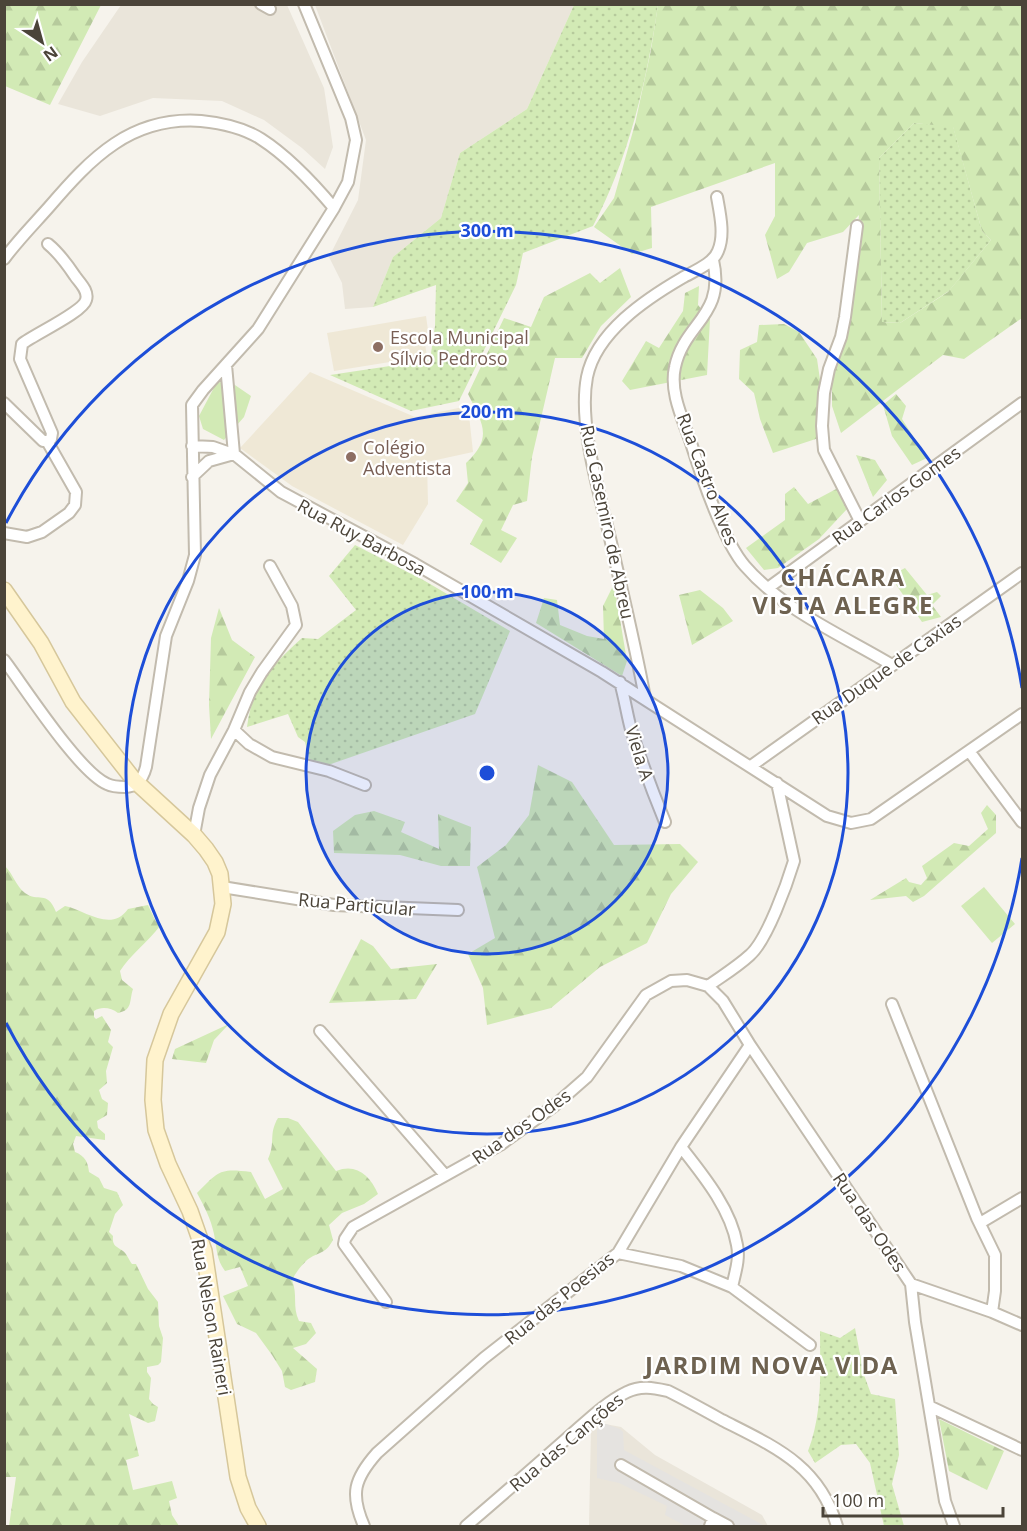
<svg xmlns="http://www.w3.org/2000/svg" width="1027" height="1531" font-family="'Open Sans',sans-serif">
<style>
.residential{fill:#eae5da}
.education{fill:#efe8d6}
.grass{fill:url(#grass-dots)}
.forest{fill:url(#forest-firs);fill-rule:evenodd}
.park{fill:#d2eab5}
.parking{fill:#e5e3e0}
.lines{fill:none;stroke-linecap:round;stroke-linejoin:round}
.minor-casing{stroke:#c2bbae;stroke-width:14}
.secondary-casing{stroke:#d6c79b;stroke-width:18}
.minor{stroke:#fff;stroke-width:10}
.secondary{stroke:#fff3cd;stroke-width:15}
.ring{fill:none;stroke:#1d4ed8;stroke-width:3}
.education-dot{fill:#8d6e63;stroke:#fff;stroke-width:2}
.labels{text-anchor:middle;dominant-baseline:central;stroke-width:4.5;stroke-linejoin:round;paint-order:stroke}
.education-label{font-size:18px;fill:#785e54;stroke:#fff;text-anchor:start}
.street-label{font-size:18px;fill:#4b4439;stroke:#fff}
.district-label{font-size:24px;font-weight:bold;letter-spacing:1.5px;fill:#6e6250;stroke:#fff}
.centre{fill:#1d4ed8;stroke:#fff;stroke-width:3}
.ring-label{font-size:18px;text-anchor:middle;font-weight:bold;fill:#1d4ed8;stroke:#fff;stroke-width:4.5;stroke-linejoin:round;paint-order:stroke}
</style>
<defs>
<pattern id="grass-dots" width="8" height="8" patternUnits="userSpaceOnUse" patternTransform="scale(1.5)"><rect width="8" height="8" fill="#d2eab5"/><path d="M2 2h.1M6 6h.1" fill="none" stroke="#b6ca9c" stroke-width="1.8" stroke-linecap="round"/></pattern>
<pattern id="forest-firs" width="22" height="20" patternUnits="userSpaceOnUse" patternTransform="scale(1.5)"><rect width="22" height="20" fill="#d2eab5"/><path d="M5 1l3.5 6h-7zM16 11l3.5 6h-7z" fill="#b6ca9c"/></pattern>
</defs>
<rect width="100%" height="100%" fill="#f6f3ec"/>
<path class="residential" d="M 121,5 L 287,5 L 324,88 L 333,147 L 325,169 L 302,148 L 264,120 L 222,101 L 153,98 L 100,116 L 58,104 L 82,62 Z
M 315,5 L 574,5 L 527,109 L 460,153 L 441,218 L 393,257 L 373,307 L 345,309 L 342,283 L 329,257 L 358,200 L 366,140 Z
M 600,1423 L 621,1427 L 655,1455 L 762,1515 L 768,1526 L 589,1526 L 591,1428 Z"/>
<path class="education" d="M 426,316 L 429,337 L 424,338 L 427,356 L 334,371 L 327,333 Z
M 310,372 L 415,417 L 468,406 L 473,452 L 427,462 L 428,504 L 403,545 L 292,486 L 240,448 Z"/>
<path class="grass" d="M 574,5 L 658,5 C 647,80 629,158 593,226 L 523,253 L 516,285 L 459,401 L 411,411 L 330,375 L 430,360 L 435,326 L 436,285 L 373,307 L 393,257 L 441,218 L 460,153 L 527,109 Z
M 914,123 L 953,126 L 982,231 L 991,240 L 949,291 L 900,323 L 882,322 L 879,158 Z
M 355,545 L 425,581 L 510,631 L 475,714 L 331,764 L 323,765 L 310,762 L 305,742 L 298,737 L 288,714 L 247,727 C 252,686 272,665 302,638 L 318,639 L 356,610 L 329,576 Z
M 855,1328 L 864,1375 L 871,1394 L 895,1399 L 899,1455 L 892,1484 L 904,1526 L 884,1526 L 870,1463 L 856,1444 L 841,1445 L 815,1463 L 808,1451 C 823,1412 820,1372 820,1331 L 840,1338 Z"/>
<path class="forest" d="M 4,5 L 101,5 L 50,105 L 5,86 Z
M 658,5 L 1022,5 L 1022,318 L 964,359 L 943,355 L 841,433 L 832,406 L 832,373 L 849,313 L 859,215 L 843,232 L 807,243 L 789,272 L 777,279 L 765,235 L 775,216 L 775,163 L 651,207 L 652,248 L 632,254 L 594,227 L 614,198 L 635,124 L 651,50 ZM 914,123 L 953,127 L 982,231 L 991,240 L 948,292 L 900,323 L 882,322 L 879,158 Z
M 620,268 L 631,297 L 601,326 L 582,358 L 555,358 L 532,457 L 527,501 L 513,505 L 501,530 L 517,538 L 501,563 L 470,544 L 483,520 L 456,501 L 468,483 L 466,463 C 494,437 482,423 468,394 L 504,318 L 531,327 L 544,297 L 590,273 L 600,283 Z
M 699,286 L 698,305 L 710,319 L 707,375 L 630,390 L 622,381 L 646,341 L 659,348 L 683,311 L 685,293 Z
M 784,324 L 799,332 L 817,359 L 828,435 L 773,453 L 760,419 L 754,393 L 739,379 L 740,350 L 757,342 L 759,325 Z
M 896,394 L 906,406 L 902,419 L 927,458 L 912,465 L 892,436 L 883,405 Z
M 856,455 L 875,460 L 887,480 L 873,497 Z
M 794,487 L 808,504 L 838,488 L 847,509 L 819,539 L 778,568 L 764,570 L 746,548 L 785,520 L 785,494 Z
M 905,568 L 927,595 L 937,592 L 941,596 L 932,605 L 941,617 L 922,622 L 890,576 Z
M 614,584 L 627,661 L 622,676 L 536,623 L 544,598 L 557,600 L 560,625 L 587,636 L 604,639 L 603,606 Z
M 700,590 L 723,608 L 733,621 L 692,645 L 679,595 Z
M 219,608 L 232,640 L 255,657 L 211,739 L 209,705 L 211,638 Z
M 538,765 L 572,782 L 614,845 L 680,844 L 698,862 L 671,894 L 647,943 L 600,967 L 551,1008 L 487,1025 L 483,988 L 468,954 L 495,938 L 477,867 L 506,845 L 529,815 Z
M 987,805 L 996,815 L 996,833 L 924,896 L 913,902 L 906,896 L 870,900 L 906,878 L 909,882 L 921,885 L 927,878 L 922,866 L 954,843 L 969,846 L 988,829 L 981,813 Z
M 374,811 L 405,822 L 401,832 L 439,849 L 438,814 L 471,827 L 470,866 L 441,866 L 400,855 L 334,853 L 333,831 L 355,815 Z
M 5,866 C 13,874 16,886 25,893 C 38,903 47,889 56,912 L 65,906 C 85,910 111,933 128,909 L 148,905 L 155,920 L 160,926 C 148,942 130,955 120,971 L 122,980 L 133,989 C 129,1001 133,1010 118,1013 C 111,1008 102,1006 94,1011 L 94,1017 L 96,1019 L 102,1016 L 111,1030 L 108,1042 L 113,1047 L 106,1071 L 107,1083 L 99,1090 L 102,1099 L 108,1103 L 107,1115 L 97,1121 L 98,1128 L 105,1134 L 105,1140 L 76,1136 L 73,1144 L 75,1152 C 85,1156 88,1162 89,1172 L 99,1178 L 104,1188 L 117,1192 L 123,1205 L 115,1214 L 109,1232 L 113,1236 C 112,1246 116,1246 123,1251 C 127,1254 129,1260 132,1264 L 136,1264 L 148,1289 L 158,1302 L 159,1326 L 163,1338 L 161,1362 L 158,1365 L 147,1367 L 147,1372 L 151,1378 L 149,1399 L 153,1404 L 158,1407 L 155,1421 L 148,1423 L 129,1414 L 139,1456 L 126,1460 L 133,1490 L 172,1481 L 177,1498 L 169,1501 L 172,1515 L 179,1526 L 9,1526 L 16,1477 L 4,1477 Z
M 361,939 L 373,946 L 391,969 L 437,964 L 416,999 L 329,1003 Z
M 229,1024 L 214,1040 L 206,1063 L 172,1059 L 175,1049 Z
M 278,1118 L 288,1118 L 298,1122 L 336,1171 C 356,1163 370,1175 378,1194 L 364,1204 L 342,1213 L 329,1225 L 333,1240 C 325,1255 319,1251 307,1260 C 301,1266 296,1272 292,1280 C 298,1295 292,1306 299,1321 L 311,1323 L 316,1333 L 306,1344 L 293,1348 L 317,1369 L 315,1382 L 291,1390 L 285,1387 L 282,1371 L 272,1355 L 256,1333 L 237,1324 L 223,1296 L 248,1286 L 240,1267 L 225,1271 C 216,1259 217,1248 214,1234 C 211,1219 204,1206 197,1193 C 219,1171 219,1168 251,1172 L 265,1199 L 283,1189 L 268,1159 C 276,1142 268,1135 278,1118 Z
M 939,1419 L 1004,1451 L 987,1490 L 949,1471 Z"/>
<path class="park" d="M 217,382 L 232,383 L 251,396 L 244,417 L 224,440 L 203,429 L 199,416 Z
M 984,887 L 1015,924 L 992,943 L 961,906 Z"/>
<path class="parking" d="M 606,1424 L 620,1429 L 623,1432 L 624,1450 L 765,1526 L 683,1526 L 684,1525 L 665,1515 L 667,1506 L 619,1483 L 597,1478 L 597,1430 L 599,1426 Z"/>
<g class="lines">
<g class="minor-casing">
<path id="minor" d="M 261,4 L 270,9
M 857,226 L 845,317 L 841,337 L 829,369 L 824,393 L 822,426 L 824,450 L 860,521
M 4,259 C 18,240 34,224 49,207 C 91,158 131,116 201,121 C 221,123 244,128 261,139 C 289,157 313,183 334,208
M 713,260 C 726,316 684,323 675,367 C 669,393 684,421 692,446 C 702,478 724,542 745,566 C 784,611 842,635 892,665
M 226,365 L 234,454 L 281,492 L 415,564 L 602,672 L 827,816 L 851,823 L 871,819 L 1022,714
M 4,403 L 43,441 L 51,439 L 52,433 L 20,359 L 22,344 C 35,334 83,312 86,300 C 89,291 80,283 75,276 C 67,264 59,253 48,244
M 192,446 L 213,447 L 233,454
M 192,477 L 209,461 L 234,454
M 4,533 L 27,537 L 42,532 L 69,513 L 75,505 L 76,492 L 47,441
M 768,588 L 1022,403
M 4,660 C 25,688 79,772 107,784 C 113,787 119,787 125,787 C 138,787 143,778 146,767 L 166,636 L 188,581 L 195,555 L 192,405 L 203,390 L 258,329 L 334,208 L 348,182 L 356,140 L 351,118 L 304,4
M 620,682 C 625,699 627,716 632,733 C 642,763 653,793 665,822
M 645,698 C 635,644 622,591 610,538 C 599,491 578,424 587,377 C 596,332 646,299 682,278 C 694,271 713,264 718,251 C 725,235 720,214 717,197
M 234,730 L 249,744 L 272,757 L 329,771 L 365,785
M 969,751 L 1022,822
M 751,766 L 1022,573
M 194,835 L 199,808 L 210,775 L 234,730 L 250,692 L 262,672 L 296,625 L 292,606 L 270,566
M 222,887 L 334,905 L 458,910
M 708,986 C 722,976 737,967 750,955 C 767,940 787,884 794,861 L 777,783
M 892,1004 L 977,1218 L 995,1255 L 995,1291 L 992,1312
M 320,1031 L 445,1175
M 681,1147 C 703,1175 731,1209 737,1245 C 740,1259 735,1273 732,1287
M 980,1223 L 1022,1198
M 618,1253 L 681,1266 L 732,1287 L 810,1345
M 911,1284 L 992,1312 L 1022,1325
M 386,1302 L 344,1244 L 345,1239 L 353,1227 L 500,1145 L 554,1106 L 587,1077 L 646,995 L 671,981 L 687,980 L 708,986 L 723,1001 L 750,1045 L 911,1284 L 915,1322 L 945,1501 L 954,1526
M 931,1407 L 1022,1450
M 621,1465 L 713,1518 L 710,1526
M 713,1518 L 728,1526
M 364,1526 C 350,1494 354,1479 377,1453 L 484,1358 L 618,1253 L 681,1147 L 750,1045
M 466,1526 C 499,1498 532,1469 565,1440 C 584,1424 604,1403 627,1392 C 641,1385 654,1388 668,1391 C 686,1400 704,1410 722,1420 C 775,1447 819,1465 837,1526"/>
</g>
<g class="secondary-casing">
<path id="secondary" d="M 4,590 L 41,643 L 73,702 L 134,780 L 194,835 L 206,849 L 215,862 L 220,874 L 223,904 L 217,932 L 171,1014 L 155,1060 L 153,1100 L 156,1130 L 168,1164 L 190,1211 L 204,1251 L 238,1477 L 248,1508 L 258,1526"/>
</g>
<use href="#minor" class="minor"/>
<use href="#secondary" class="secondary"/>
</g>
<circle cx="487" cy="773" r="181" fill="#1d4ed8" fill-opacity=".12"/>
<g class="ring">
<circle cx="487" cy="773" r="181"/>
<circle cx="487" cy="773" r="361"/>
<path d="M1022 858A542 542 0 0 1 6 1023M6 523A542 542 0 0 1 1022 688"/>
</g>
<g class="education-dot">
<circle cx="378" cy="347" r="6"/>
<circle cx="351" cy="457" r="6"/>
</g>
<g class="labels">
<g class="education-label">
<text x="390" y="337">Escola Municipal<tspan x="390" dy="21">Sílvio Pedroso</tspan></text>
<text x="363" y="447">Colégio<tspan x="363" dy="21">Adventista</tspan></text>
</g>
<g class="street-label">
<text transform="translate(708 479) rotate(69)">Rua Castro Alves</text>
<text transform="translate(896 495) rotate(-36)">Rua Carlos Gomes</text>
<text transform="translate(608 522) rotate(78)">Rua Casemiro de Abreu</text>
<text transform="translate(362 537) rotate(28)">Rua Ruy Barbosa</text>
<text transform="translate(886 669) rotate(-35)">Rua Duque de Caxias</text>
<text transform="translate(640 753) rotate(73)">Viela A</text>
<text transform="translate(357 904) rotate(5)">Rua Particular</text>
<text transform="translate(521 1126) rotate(-35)">Rua dos Odes</text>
<text transform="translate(870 1222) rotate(56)">Rua das Odes</text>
<text transform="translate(559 1298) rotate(-39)">Rua das Poesias</text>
<text transform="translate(212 1317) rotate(80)">Rua Nelson Raineri</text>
<text transform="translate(566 1442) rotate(-40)">Rua das Canções</text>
</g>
<g class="district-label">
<text x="843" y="576">CHÁCARA<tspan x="843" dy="28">VISTA ALEGRE</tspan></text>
<text x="772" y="1364">JARDIM NOVA VIDA</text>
</g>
</g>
<circle cx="487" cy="773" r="9" class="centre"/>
<g class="ring-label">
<text x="487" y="237">300 m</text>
<text x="487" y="418">200 m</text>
<text x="487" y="598">100 m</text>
</g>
<rect width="1027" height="1531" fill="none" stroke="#4b4439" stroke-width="12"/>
<g transform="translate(42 42) rotate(144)" stroke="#ffffff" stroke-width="4.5" paint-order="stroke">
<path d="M0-4.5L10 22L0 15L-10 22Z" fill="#4b4439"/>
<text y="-9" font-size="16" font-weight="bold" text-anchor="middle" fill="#4b4439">N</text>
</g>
<path d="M823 1507v9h180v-9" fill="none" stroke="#4b4439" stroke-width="3"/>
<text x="832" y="1507" font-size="18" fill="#4b4439" stroke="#ffffff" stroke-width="4.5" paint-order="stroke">100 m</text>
</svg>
